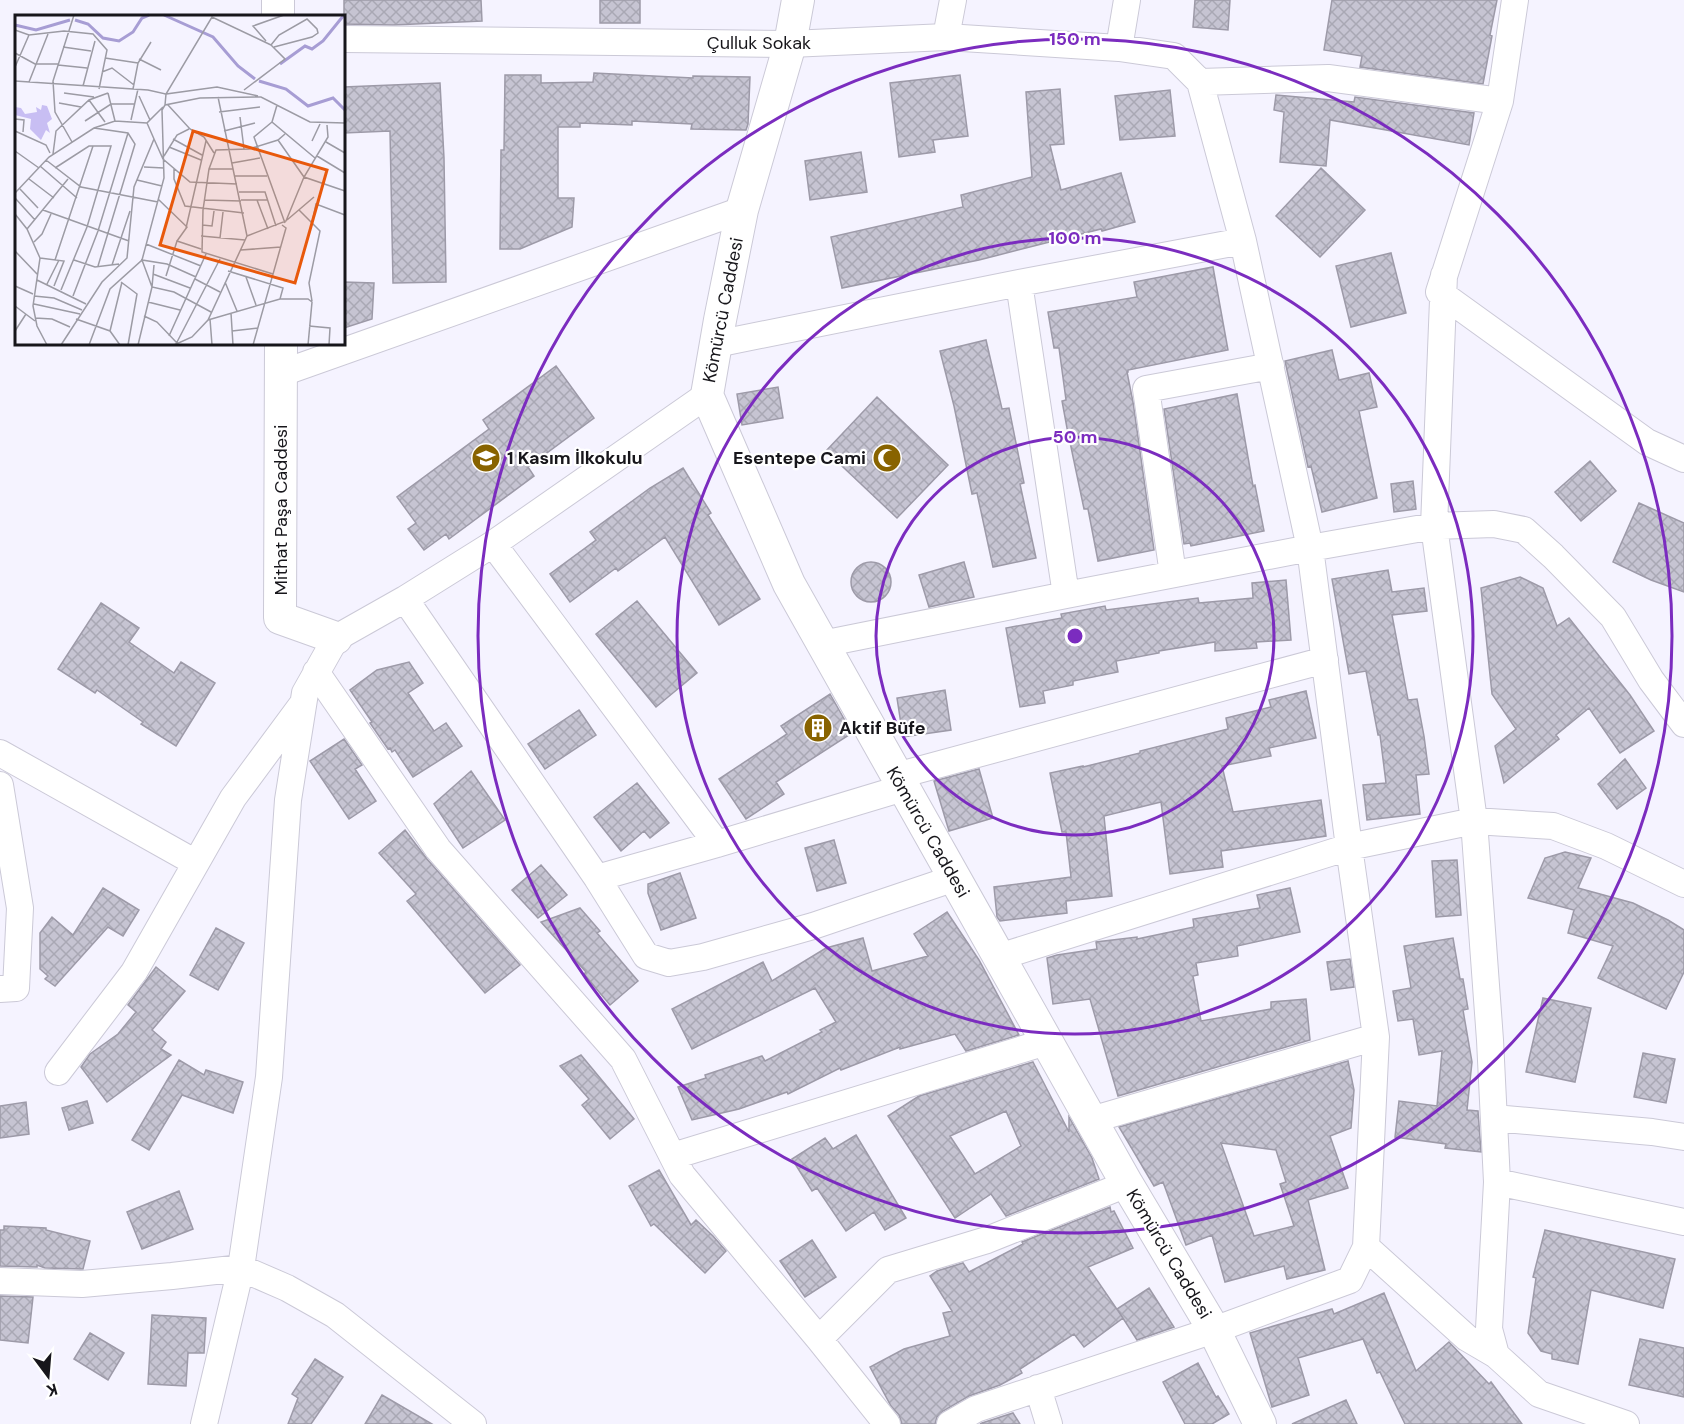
<svg xmlns="http://www.w3.org/2000/svg" width="1684" height="1424" font-family="'DM Sans',sans-serif">
<style>
.building{fill:url(#building-cross-hatch);stroke:#9d9aa8;stroke-width:1.5;fill-rule:evenodd}
.lines{fill:none;stroke-linecap:round;stroke-linejoin:round}
.minor-casing{stroke:#cbc9d7;stroke-width:28}
.tertiary-casing{stroke:#cbc9d7;stroke-width:34}
.minor{stroke:#fff;stroke-width:26}
.tertiary{stroke:#fff;stroke-width:32}
.ring{fill:none;stroke:#7b2cbf;stroke-width:3}
.labels{text-anchor:middle;dominant-baseline:central;stroke-width:4.5;stroke-linejoin:round;paint-order:stroke}
.street-label{font-size:18px;fill:#17161b;stroke:#fff}
.poi-label{font-size:18px;font-weight:bold;fill:#17161b;stroke:#fff;text-anchor:start}
.inset-river{fill:none;stroke:#a79dd4;stroke-width:3}
.inset-road{fill:none;stroke:#9c9ba4;stroke-width:1.5}
.view{fill:#e8590c;fill-opacity:0.15;stroke:#e8590c;stroke-width:3}
.inset-edge{fill:none;stroke:#17161b;stroke-width:3}
.centre{fill:#7b2cbf;stroke:#fff;stroke-width:3}
.ring-label{font-size:18px;text-anchor:middle;font-weight:bold;fill:#7b2cbf;stroke:#fff;stroke-width:4.5;stroke-linejoin:round;paint-order:stroke}
</style>
<defs>
<pattern id="building-cross-hatch" width="8" height="8" patternUnits="userSpaceOnUse" patternTransform="scale(1.5)"><rect width="8" height="8" fill="#c6c4d2"/><path d="M0 0l8 8M0 8l8-8" fill="none" stroke="#a9a8b4"/></pattern>
</defs>
<rect width="100%" height="100%" fill="#f5f3ff"/>
<path class="building" d="M 344,0 L 481,0 L 482,21 L 393,25 L 344,24 Z
M 600,0 L 640,0 L 640,23 L 600,23 Z
M 1195,0 L 1230,0 L 1228,30 L 1193,27 Z
M 1332,0 L 1497,0 L 1490,35 L 1492,36 L 1483,84 L 1360,67 L 1362,56 L 1324,50 Z
M 594,73 L 693,78 L 693,76 L 750,77 L 748,124 L 746,130 L 691,129 L 692,124 L 632,121 L 632,125 L 580,123 L 580,127 L 558,127 L 558,198 L 574,198 L 572,227 L 520,249 L 500,249 L 501,150 L 504,150 L 505,75 L 541,75 L 541,83 L 593,82 Z
M 960,75 L 968,136 L 933,140 L 935,152 L 899,157 L 890,83 Z
M 440,83 L 444,158 L 446,282 L 393,283 L 390,131 L 344,133 L 344,87 Z
M 1060,89 L 1064,144 L 1050,145 L 1061,190 L 1121,173 L 1135,222 L 1102,231 L 1101,229 L 979,260 L 842,288 L 831,237 L 963,207 L 961,195 L 1032,177 L 1026,92 Z
M 1170,90 L 1175,136 L 1120,140 L 1115,96 Z
M 1276,95 L 1354,102 L 1355,97 L 1474,113 L 1469,145 L 1330,120 L 1326,166 L 1280,162 L 1284,112 L 1274,110 Z
M 861,152 L 867,192 L 810,200 L 805,161 Z
M 1321,168 L 1365,210 L 1320,257 L 1276,216 Z
M 1391,253 L 1406,313 L 1351,327 L 1336,266 Z
M 1213,267 L 1228,350 L 1128,370 L 1128,372 L 1127,372 L 1133,402 L 1154,550 L 1098,561 L 1088,509 L 1084,509 L 1067,428 L 1062,401 L 1066,400 L 1059,348 L 1054,348 L 1048,312 L 1137,297 L 1134,282 Z
M 344,282 L 374,283 L 372,319 L 344,328 Z
M 986,340 L 1002,409 L 1009,408 L 1024,483 L 1020,484 L 1036,558 L 993,567 L 977,493 L 972,494 L 954,406 L 940,351 Z
M 1332,350 L 1339,380 L 1369,373 L 1377,407 L 1359,411 L 1377,498 L 1322,512 L 1311,466 L 1308,467 L 1285,361 Z
M 556,366 L 594,418 L 528,467 L 534,476 L 449,539 L 446,534 L 424,550 L 408,529 L 416,523 L 397,497 L 489,429 L 483,420 Z
M 778,387 L 783,418 L 742,425 L 737,394 Z
M 1237,394 L 1253,486 L 1255,485 L 1264,531 L 1191,546 L 1190,543 L 1184,544 L 1164,409 Z
M 877,397 L 948,465 L 897,518 L 826,451 Z
M 1590,461 L 1616,491 L 1581,521 L 1555,492 Z
M 683,468 L 711,513 L 708,515 L 760,599 L 719,625 L 665,537 L 618,571 L 616,568 L 570,602 L 550,574 L 596,540 L 590,532 L 650,488 Z
M 1413,481 L 1416,509 L 1394,512 L 1391,484 Z
M 1639,503 L 1684,523 L 1684,592 L 1651,580 L 1613,562 Z
M851 582a20 20 0 1 1 40 0a20 20 0 1 1-40 0Z
M 964,562 L 974,597 L 929,607 L 919,575 Z
M 1388,570 L 1392,592 L 1424,588 L 1427,611 L 1392,615 L 1408,700 L 1417,699 L 1424,736 L 1429,774 L 1416,775 L 1420,814 L 1367,820 L 1363,785 L 1386,783 L 1380,735 L 1378,735 L 1366,671 L 1349,674 L 1332,579 Z
M 1520,577 L 1543,588 L 1557,626 L 1569,618 L 1630,695 L 1654,731 L 1620,753 L 1589,708 L 1556,735 L 1559,739 L 1504,783 L 1495,746 L 1516,729 L 1492,694 L 1481,588 Z
M 1286,580 L 1291,640 L 1256,642 L 1257,648 L 1215,651 L 1215,642 L 1159,651 L 1159,653 L 1116,661 L 1118,672 L 1073,681 L 1073,685 L 1043,691 L 1045,703 L 1020,707 L 1006,628 L 1062,618 L 1061,614 L 1105,606 L 1106,610 L 1198,598 L 1199,603 L 1253,598 L 1252,583 Z
M 637,601 L 697,673 L 656,707 L 596,634 Z
M 101,603 L 139,628 L 129,642 L 174,673 L 181,662 L 215,683 L 176,746 L 141,724 L 143,722 L 97,690 L 95,693 L 58,669 Z
M 409,662 L 423,683 L 408,693 L 434,731 L 446,723 L 462,746 L 413,777 L 395,750 L 392,752 L 390,748 L 388,749 L 370,723 L 372,722 L 350,690 L 377,670 Z
M 945,690 L 951,730 L 903,737 L 897,698 Z
M 1306,691 L 1316,738 L 1269,748 L 1271,756 L 1222,766 L 1233,812 L 1321,800 L 1326,836 L 1221,851 L 1223,867 L 1170,874 L 1161,802 L 1104,816 L 1112,896 L 1066,901 L 1067,913 L 1000,921 L 997,917 L 994,887 L 1071,877 L 1066,832 L 1062,832 L 1050,773 L 1083,766 L 1083,767 L 1140,753 L 1140,751 L 1228,729 L 1226,718 L 1271,707 L 1269,700 Z
M 830,694 L 852,733 L 776,782 L 784,794 L 746,819 L 719,779 L 787,734 L 781,726 Z
M 579,710 L 596,735 L 545,769 L 528,744 Z
M 344,739 L 362,765 L 355,769 L 376,801 L 349,819 L 310,761 Z
M 1625,759 L 1646,788 L 1617,809 L 1598,784 Z
M 979,769 L 993,818 L 949,831 L 934,781 Z
M 471,771 L 505,820 L 463,848 L 434,804 Z
M 637,783 L 669,823 L 650,838 L 644,831 L 621,851 L 594,817 Z
M 405,830 L 427,859 L 520,965 L 485,993 L 407,901 L 416,894 L 379,853 Z
M 834,840 L 846,883 L 817,891 L 805,848 Z
M 1565,852 L 1591,858 L 1578,888 L 1633,903 L 1668,920 L 1684,930 L 1684,972 L 1666,1009 L 1598,978 L 1613,946 L 1568,933 L 1574,910 L 1528,898 L 1545,858 Z
M 1457,860 L 1461,915 L 1436,917 L 1432,861 Z
M 541,865 L 567,895 L 538,918 L 512,890 Z
M 680,873 L 696,918 L 661,930 L 648,893 L 648,884 Z
M 103,888 L 139,910 L 123,936 L 108,927 L 55,986 L 45,979 L 48,976 L 40,969 L 40,933 L 52,917 L 73,935 Z
M 1290,888 L 1300,932 L 1237,946 L 1238,956 L 1196,963 L 1198,975 L 1193,976 L 1201,1021 L 1271,1009 L 1271,1002 L 1306,999 L 1310,1040 L 1118,1096 L 1090,999 L 1053,1004 L 1047,958 L 1057,955 L 1097,949 L 1096,942 L 1137,937 L 1137,939 L 1194,927 L 1193,919 L 1260,908 L 1257,895 Z
M 580,908 L 600,931 L 597,933 L 638,981 L 610,1005 L 584,974 L 586,972 L 541,922 Z
M 947,912 L 979,960 L 1019,1035 L 966,1051 L 955,1034 L 900,1049 L 900,1047 L 841,1070 L 840,1068 L 788,1094 L 787,1092 L 739,1109 L 692,1120 L 678,1087 L 706,1078 L 705,1075 L 762,1056 L 765,1061 L 822,1032 L 820,1030 L 836,1022 L 815,988 L 692,1049 L 672,1009 L 763,962 L 772,981 L 826,948 L 863,938 L 872,971 L 928,956 L 914,934 Z
M 216,928 L 244,943 L 218,990 L 190,975 Z
M 1453,938 L 1460,979 L 1463,979 L 1468,1009 L 1463,1010 L 1472,1062 L 1467,1110 L 1478,1111 L 1481,1152 L 1445,1148 L 1446,1144 L 1395,1137 L 1399,1101 L 1437,1106 L 1442,1051 L 1419,1055 L 1413,1019 L 1398,1021 L 1393,991 L 1411,988 L 1404,946 Z
M 1350,959 L 1354,987 L 1331,990 L 1327,962 Z
M 156,967 L 185,991 L 152,1030 L 166,1042 L 161,1049 L 171,1055 L 107,1102 L 81,1067 L 90,1054 L 118,1034 L 136,1012 L 128,1005 Z
M 1543,998 L 1591,1008 L 1575,1082 L 1526,1072 Z
M 1643,1053 L 1675,1059 L 1666,1103 L 1634,1097 Z
M 581,1055 L 634,1119 L 610,1139 L 582,1105 L 589,1099 L 560,1066 Z
M 179,1060 L 204,1075 L 206,1070 L 243,1082 L 233,1113 L 182,1095 L 149,1150 L 132,1140 Z
M 1348,1061 L 1354,1090 L 1351,1128 L 1330,1136 L 1348,1188 L 1308,1200 L 1325,1270 L 1287,1279 L 1284,1266 L 1225,1282 L 1212,1235 L 1186,1245 L 1163,1182 L 1154,1186 L 1119,1127 ZM 1221,1143 L 1276,1150 L 1286,1182 L 1280,1184 L 1294,1226 L 1254,1236 Z
M 1033,1062 L 1069,1132 L 1069,1117 L 1092,1158 L 1099,1179 L 1006,1216 L 991,1194 L 955,1218 L 888,1116 L 919,1096 ZM 1006,1111 L 1021,1146 L 975,1174 L 950,1136 Z
M 87,1101 L 93,1123 L 69,1130 L 62,1108 Z
M 26,1102 L 29,1134 L 0,1138 L 0,1106 Z
M 856,1135 L 906,1218 L 885,1230 L 874,1212 L 846,1231 L 817,1188 L 812,1191 L 792,1159 L 825,1138 L 833,1149 Z
M 659,1170 L 691,1225 L 696,1220 L 713,1236 L 726,1251 L 705,1273 L 654,1224 L 651,1226 L 629,1186 Z
M 179,1191 L 193,1229 L 142,1249 L 127,1212 Z
M 1110,1207 L 1111,1212 L 1114,1211 L 1133,1248 L 1088,1267 L 1123,1318 L 1084,1347 L 1074,1334 L 1020,1369 L 1022,1373 L 1000,1385 L 969,1396 L 943,1411 L 937,1417 L 935,1424 L 902,1424 L 899,1415 L 891,1406 L 870,1367 L 904,1349 L 950,1336 L 943,1313 L 952,1311 L 930,1276 L 937,1271 L 963,1263 L 969,1272 L 1023,1244 L 1022,1242 Z
M 4,1226 L 46,1228 L 46,1230 L 90,1241 L 83,1269 L 45,1268 L 37,1265 L 37,1267 L 0,1266 L 0,1230 L 4,1230 Z
M 1545,1230 L 1675,1259 L 1663,1308 L 1591,1290 L 1578,1364 L 1552,1359 L 1552,1354 L 1541,1351 L 1528,1333 L 1536,1278 L 1533,1277 Z
M 812,1240 L 836,1277 L 805,1297 L 780,1261 Z
M 1149,1288 L 1174,1327 L 1137,1340 L 1117,1309 Z
M 1384,1293 L 1416,1371 L 1449,1342 L 1489,1384 L 1491,1382 L 1522,1424 L 1405,1424 L 1380,1372 L 1377,1373 L 1363,1339 L 1298,1358 L 1309,1395 L 1272,1407 L 1250,1333 L 1332,1309 L 1334,1314 Z
M 0,1296 L 33,1297 L 28,1343 L 0,1340 Z
M 152,1315 L 206,1318 L 204,1353 L 188,1353 L 186,1386 L 148,1384 Z
M 90,1333 L 124,1353 L 108,1380 L 74,1359 Z
M 1640,1339 L 1684,1348 L 1684,1397 L 1629,1385 Z
M 315,1359 L 343,1377 L 311,1424 L 288,1424 L 298,1398 L 292,1394 Z
M 1198,1363 L 1216,1397 L 1218,1396 L 1229,1414 L 1212,1424 L 1185,1424 L 1163,1382 Z
M 382,1395 L 432,1424 L 365,1424 Z
M 1346,1400 L 1357,1424 L 1292,1424 Z
M 1013,1413 L 1020,1424 L 980,1424 L 982,1423 Z"/>
<g class="lines">
<g class="minor-casing">
<path id="minor" d="M 946,37 L 953,0
M 344,39 L 790,44 L 946,37 L 1119,48 L 1174,56 L 1200,82 L 1243,241 L 1310,548 L 1349,847 L 1376,1037 L 1366,1247 L 1350,1280 L 1214,1330 L 976,1409 L 950,1424
M 1119,48 L 1127,0
M 1200,82 L 1328,78 L 1500,101 L 1515,0
M 1500,101 L 1439,292 L 1647,442 L 1684,459
M 1444,275 L 1434,526 L 1474,821 L 1490,1040 L 1497,1182 L 1489,1329 L 1496,1355
M 1019,283 L 1066,595
M 716,344 L 1019,283 L 1243,241
M 282,373 L 742,210
M 493,544 L 717,844
M 1173,574 L 1146,389 L 1271,366
M 405,599 L 597,878 L 646,956 L 669,963 L 703,957 L 813,926 L 955,878
M 822,644 L 1066,595 L 1310,548 L 1434,526 L 1494,524 L 1524,530 L 1553,556 L 1613,617 L 1651,680 L 1684,724
M 316,672 L 438,849 L 623,1059 L 682,1175 L 819,1339 L 887,1424
M 0,753 L 196,863
M 896,776 L 1325,660
M 0,785 L 20,908 L 16,988 L 0,989
M 597,878 L 717,844 L 903,788
M 999,957 L 1349,847 L 1474,821 L 1553,826 L 1606,846 L 1684,884
M 58,1072 L 134,972 L 233,798 L 301,706
M 1494,1118 L 1652,1132 L 1684,1137
M 1091,1120 L 1376,1037
M 673,1156 L 1046,1042
M 1497,1182 L 1684,1222
M 1366,1247 L 1467,1338 L 1496,1355 L 1539,1394 L 1626,1424
M 0,1281 L 82,1284 L 172,1276 L 241,1268 L 287,1288 L 335,1315 L 473,1424
M 819,1339 L 888,1270 L 987,1240 L 1127,1184
M 1038,1388 L 1049,1424
M 204,1424 L 241,1268 L 269,1077 L 288,800 L 305,693 L 336,638 L 405,599 L 493,544 L 707,395"/>
</g>
<g class="tertiary-casing">
<path id="tertiary" d="M 278,0 L 278,16
M 798,0 L 790,44 L 742,210 L 720,320 L 707,395 L 789,584 L 1127,1184 L 1214,1330 L 1260,1424
M 281,344 L 280,618 L 336,638"/>
</g>
<use href="#minor" class="minor"/>
<use href="#tertiary" class="tertiary"/>
</g>
<g class="ring">
<circle cx="1075" cy="636" r="199"/>
<circle cx="1075" cy="636" r="398"/>
<circle cx="1075" cy="636" r="597"/>
</g>
<defs>
<g id="school-disc" transform="scale(1.5)"><circle r="9.5" fill="#886300" stroke="#fff"/><path d="M0-5L7-2L0 1L-7-2ZM-4 1L0 2.5L4 1V4Q0 6-4 4Z" fill="#fff"/></g>
<g id="mosque-disc" transform="scale(1.5)"><circle r="9.5" fill="#886300" stroke="#fff"/><path d="M3.5-4.9A6 6 0 1 0 3.5 4.9A5 5 0 1 1 3.5-4.9Z" fill="#fff"/></g>
<g id="building-disc" transform="scale(1.5)"><circle r="9.5" fill="#886300" stroke="#fff"/><path d="M-4-6H4V6H1V3H-1V6H-4ZM-2.5-4.3h1.7v1.8h-1.7ZM.8-4.3h1.7v1.8H.8ZM-2.5-1h1.7V.8h-1.7ZM.8-1h1.7V.8H.8Z" fill="#fff"/></g>
</defs>
<g fill-rule="evenodd">
<use href="#school-disc" x="486" y="458"/>
<use href="#mosque-disc" x="887" y="458"/>
<use href="#building-disc" x="818" y="728"/>
</g>
<g class="labels">
<g class="street-label">
<text x="759" y="43">Çulluk Sokak</text>
<text transform="translate(723 310) rotate(-79)">Kömürcü Caddesi</text>
<text transform="translate(281 510) rotate(-90)">Mithat Paşa Caddesi</text>
<text transform="translate(928 832) rotate(60)">Kömürcü Caddesi</text>
<text transform="translate(1169 1254) rotate(59)">Kömürcü Caddesi</text>
</g>
<g class="poi-label">
<text x="507" y="458">1 Kasım İlkokulu</text>
<text x="866" y="458" text-anchor="end">Esentepe Cami</text>
<text x="839" y="728">Aktif Büfe</text>
</g>
</g>
<g transform="translate(15 15)">
<rect width="330" height="330" fill="#f5f3ff"/>
<path d="M 27,90 L 32,91 L 37,104 L 32,108 L 35,118 L 31,115 L 26,125 L 15,114 L 16,104 L 0,100 L 0,92 L 6,93 L 10,99 L 22,97 L 21,92 L 26,95 Z" fill="#c8bef3"/>
<path class="inset-river" d="M 149,0 L 198,22 L 223,51 L 240,64M 60,5 L 73,9 L 88,23 L 104,26 L 118,17 L 127,3 L 134,0M 0,10 L 21,15 L 55,5M 265,49 L 290,31 L 297,34 L 308,26 L 329,0M 244,66 L 271,74 L 293,91 L 318,83 L 330,95"/>
<path class="inset-road" d="M 0,15 L 14,20 L 49,16 L 78,19 L 92,35 L 84,74M 251,26 L 238,11 L 269,0M 48,32 L 76,36M 0,38 L 20,49 L 43,49M 90,43 L 123,48M 124,44 L 146,55M 43,50 L 72,53M 0,52 L 14,20M 87,57 L 97,53 L 119,70M 0,66 L 133,75 L 151,79 L 150,90M 14,67 L 33,19M 68,71 L 80,26M 118,74 L 123,48 L 136,27M 229,75 L 270,44 L 256,30 L 264,20 L 292,4 L 302,14 L 303,18 L 297,22 L 259,32M 49,78 L 79,82M 93,78 L 100,106M 124,81 L 135,105M 243,81 L 202,72 L 151,79 L 197,2 L 256,30M 74,85 L 90,107M 44,88 L 66,92M 153,90 L 175,114 L 189,122 L 199,138M 262,90 L 257,107 L 300,143M 204,97 L 245,92M 225,102 L 229,134M 0,104 L 9,105 L 8,117M 116,105 L 123,74M 70,106 L 96,89 L 120,89M 257,107 L 239,122 L 270,208M 79,113 L 113,118 L 120,129 L 83,251M 0,116 L 31,130 L 35,138M 209,116 L 240,108M 139,124 L 148,144 L 175,167 L 222,169M 158,124 L 187,140M 263,125 L 289,162 L 330,176M 297,126 L 305,109M 57,127 L 40,97 L 38,66 L 59,0M 311,127 L 330,138M 154,132 L 186,145M 0,136 L 24,153M 38,139 L 41,116 L 74,85 L 93,78M 149,141 L 162,120 L 174,114M 302,141 L 330,158M 31,145 L 66,172 L 143,187M 217,148 L 245,143M 25,151 L 62,183M 129,152 L 149,153M 40,153 L 74,131 L 96,131 L 72,212 L 46,275M 159,154 L 159,164 L 170,191 L 229,198M 194,154 L 218,154M 220,161 L 252,161M 14,164 L 39,183M 122,165 L 147,171M 5,174 L 23,193M 224,177 L 250,177 L 261,211M 0,178 L 34,142 L 79,113 L 100,106 L 132,108M 0,183 L 20,205M 143,184 L 172,212 L 162,226M 189,185 L 226,186M 226,185 L 252,185M 242,185 L 253,214M 28,195 L 114,226M 284,195 L 305,216 L 294,268 L 297,286M 0,199 L 12,214 L 25,243 L 18,291 L 22,311 L 32,330M 272,205 L 299,182M 297,208 L 301,189 L 330,200M 187,210 L 197,211 L 199,196M 171,213 L 191,126M 12,214 L 53,164M 186,221 L 230,225M 232,221 L 271,206 L 289,162 L 313,122 L 312,110M 205,223 L 208,197M 19,227 L 27,219 L 36,199M 131,229 L 186,251M 226,235 L 266,232M 0,236 L 22,259M 25,243 L 49,246 L 39,271M 40,245 L 78,131M 59,245 L 80,252 L 104,249M 97,250 L 115,196M 139,250 L 137,272 L 159,277 L 196,297M 213,256 L 268,273 L 265,284M 138,259 L 175,273M 258,259 L 187,237 L 188,195 L 194,154 L 201,135 L 234,134 L 263,125 L 270,119M 151,261 L 162,226 L 186,234M 231,262 L 241,290M 180,264 L 205,277M 22,265 L 71,289M 106,267 L 122,279 L 113,330M 210,267 L 222,296M 32,269 L 44,245M 0,271 L 18,279M 19,281 L 39,283 L 67,295M 58,281 L 83,216 L 113,118M 133,287 L 165,295M 19,289 L 65,299M 0,291 L 20,306M 216,298 L 218,330M 129,301 L 142,307 L 162,328M 20,303 L 37,304 L 55,312M 61,304 L 95,316 L 105,330M 195,304 L 197,330M 193,305 L 265,284 L 293,284 L 297,287 L 293,330M 294,311 L 315,313 L 314,330M 0,316 L 11,299M 95,316 L 107,267M 217,316 L 243,313M 154,321 L 191,239M 161,329 L 205,244M 46,330 L 87,267 L 112,243 L 119,172 L 139,124 L 132,108 L 148,92M 74,330 L 95,274 L 127,245 L 149,163 L 147,95 L 150,90 L 185,83 L 246,82 L 295,107 L 330,108M 123,330 L 137,272 L 127,245 L 152,249 L 181,262M 159,330 L 177,322 L 193,305 L 232,221 L 203,82M 238,330 L 271,213 L 267,210"/>
<path class="view" d="M 178,116 L 312,155 L 280,268 L 145,230 Z"/>
<rect width="330" height="330" class="inset-edge"/>
</g>
<circle cx="1075" cy="636" r="9" class="centre"/>
<g class="ring-label">
<text x="1075" y="45">150 m</text>
<text x="1075" y="244">100 m</text>
<text x="1075" y="443">50 m</text>
</g>
<g transform="translate(48 1376) rotate(164)" stroke="#ffffff" stroke-width="4.5" paint-order="stroke">
<path d="M0-4.5L10 22L0 15L-10 22Z" fill="#17161b"/>
<text y="-9" font-size="16" font-weight="bold" text-anchor="middle" fill="#17161b">K</text>
</g>
</svg>
